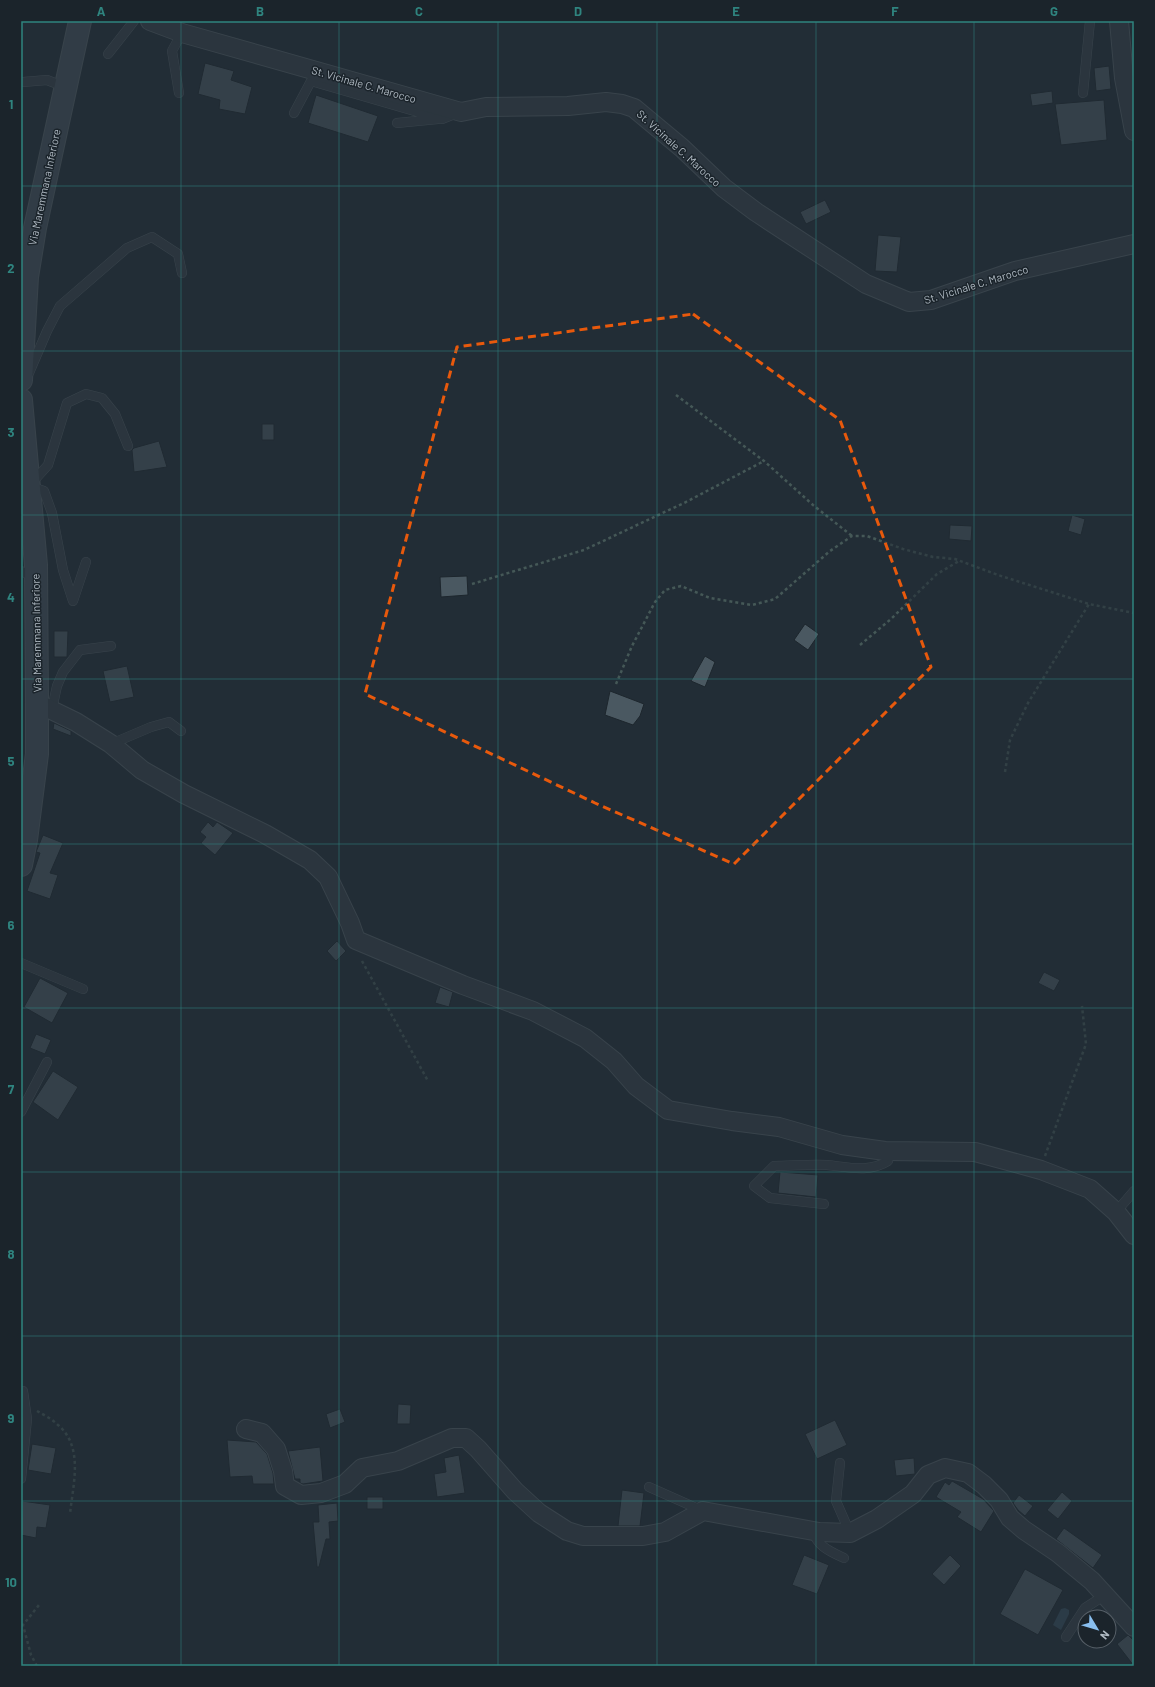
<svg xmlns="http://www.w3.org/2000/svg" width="1155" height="1687" font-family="Barlow,sans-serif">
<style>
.water{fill:#364c5c}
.building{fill:#4a5861;stroke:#1d262d}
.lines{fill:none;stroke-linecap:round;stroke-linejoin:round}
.service-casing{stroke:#535d64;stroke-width:10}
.minor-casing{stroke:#535d64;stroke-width:20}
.secondary-casing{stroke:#535d64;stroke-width:24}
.path{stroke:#455857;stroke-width:2.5;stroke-dasharray:3 3;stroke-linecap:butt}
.service{stroke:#353f47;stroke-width:9}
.minor{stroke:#353f47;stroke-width:18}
.secondary{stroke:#434f59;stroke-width:22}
.marked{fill:none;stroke:#e8590c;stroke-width:3;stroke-dasharray:8 5;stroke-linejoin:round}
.grid{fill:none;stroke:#2f847f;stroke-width:1;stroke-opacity:0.55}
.labels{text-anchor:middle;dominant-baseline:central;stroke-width:3;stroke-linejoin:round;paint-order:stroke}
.street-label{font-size:11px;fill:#b0bac3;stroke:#1b242b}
.neatline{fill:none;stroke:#2f847f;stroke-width:1.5}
.grid-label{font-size:13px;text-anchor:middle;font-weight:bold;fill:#2f847f}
</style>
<rect width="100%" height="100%" fill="#222d36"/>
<path class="water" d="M 1065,1608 L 1069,1610 L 1069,1614 L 1061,1630 L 1053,1625 L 1061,1609 Z"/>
<path class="building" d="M 205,63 L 234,71 L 231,80 L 252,87 L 245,114 L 219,109 L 220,100 L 198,94 Z
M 1109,66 L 1111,89 L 1096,91 L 1094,68 Z
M 1052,91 L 1053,103 L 1032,106 L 1030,94 Z
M 316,95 L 378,116 L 368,142 L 308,123 Z
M 1104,100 L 1107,140 L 1061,145 L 1055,104 Z
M 825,200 L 831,212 L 806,224 L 800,212 Z
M 878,235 L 901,237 L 897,272 L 875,271 Z
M 262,424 L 274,424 L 274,440 L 262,440 Z
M 159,441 L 167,467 L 134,472 L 132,450 L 134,448 Z
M 1072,515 L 1085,519 L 1081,535 L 1068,531 Z
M 950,525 L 972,526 L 971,541 L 949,539 Z
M 467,576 L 468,595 L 441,597 L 440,577 Z
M 805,624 L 819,634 L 808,650 L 794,640 Z
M 54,631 L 68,631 L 67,657 L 54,657 Z
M 705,656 L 715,662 L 705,687 L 691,681 Z
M 127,666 L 134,697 L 110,702 L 103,671 Z
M 610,691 L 644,704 L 640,716 L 633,725 L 605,715 Z
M 54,723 L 71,731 L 71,736 L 53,729 Z
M 208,822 L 213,827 L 217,822 L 233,833 L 215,855 L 201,843 L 206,837 L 200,832 Z
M 43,835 L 63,843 L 50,873 L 58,875 L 50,899 L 27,891 L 40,853 L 36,852 Z
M 337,941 L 346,951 L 336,961 L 327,951 Z
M 1044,972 L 1060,980 L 1054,991 L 1038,983 Z
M 40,978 L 68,993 L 52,1023 L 24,1007 Z
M 440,987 L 453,992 L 449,1007 L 435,1003 Z
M 36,1034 L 51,1040 L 45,1054 L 30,1048 Z
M 53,1071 L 78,1087 L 58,1120 L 33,1102 Z
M 780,1172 L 818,1175 L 816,1197 L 778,1193 Z
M 398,1404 L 411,1405 L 410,1424 L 397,1424 Z
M 340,1409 L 345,1422 L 330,1428 L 326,1414 Z
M 835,1420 L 847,1445 L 817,1459 L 805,1434 Z
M 227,1440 L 256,1442 L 267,1454 L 273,1473 L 274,1484 L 253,1484 L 252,1476 L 230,1477 Z
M 32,1444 L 56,1448 L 51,1474 L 28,1470 Z
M 320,1447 L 323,1481 L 303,1484 L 300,1483 L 300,1479 L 295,1479 L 288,1451 Z
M 459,1455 L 465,1493 L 437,1497 L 434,1474 L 446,1472 L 444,1458 Z
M 914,1458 L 915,1474 L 896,1476 L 894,1460 Z
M 952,1481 L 983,1499 L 994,1511 L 981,1532 L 957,1517 L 961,1512 L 936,1497 L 945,1482 L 949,1485 Z
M 622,1490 L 644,1493 L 640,1526 L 618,1526 Z
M 1062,1492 L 1072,1501 L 1058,1519 L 1047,1510 Z
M 1019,1495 L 1033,1506 L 1025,1516 L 1018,1510 L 1013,1503 Z
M 367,1497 L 383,1497 L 383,1509 L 367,1509 Z
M 22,1501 L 50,1505 L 46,1528 L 37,1527 L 36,1538 L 21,1535 Z
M 337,1503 L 338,1521 L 329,1522 L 330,1539 L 326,1539 L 319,1567 L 317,1567 L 313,1522 L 319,1522 L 318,1505 Z
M 1064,1528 L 1102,1555 L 1093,1568 L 1056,1539 Z
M 804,1555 L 829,1565 L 817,1594 L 792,1585 Z
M 950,1555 L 961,1566 L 944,1585 L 932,1574 Z
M 1025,1569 L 1063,1590 L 1038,1635 L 1000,1614 Z
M 1128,1635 L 1134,1641 L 1134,1666 L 1117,1644 Z"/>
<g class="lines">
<g class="service-casing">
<path id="service" d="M 108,54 L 134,21
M 23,82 L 47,80 L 65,87
M 179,93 L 172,51 L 179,38 L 187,37
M 1083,93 L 1090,21
M 294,113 L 311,81 L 442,119 L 457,113
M 397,123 L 438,119
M 29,373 L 47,331 L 60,306 L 127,248 L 152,237 L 178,254 L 182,273
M 86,562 L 73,601 L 63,570 L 52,513 L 44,491 L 29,486 L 48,465 L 67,403 L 86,394 L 102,398 L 115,414 L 128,446
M 21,571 L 36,578
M 52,709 L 57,686 L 63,672 L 80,650 L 111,646
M 111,744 L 151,727 L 169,722 L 181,731
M 21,963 L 83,989
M 21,1112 L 47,1062
M 824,1204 L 770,1198 L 754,1186 L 774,1166 C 792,1166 810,1164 827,1165 C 848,1167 869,1173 888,1161 L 885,1151
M 1116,1212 L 1134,1191
M 21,1394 L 23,1391 L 27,1419 L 21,1479
M 840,1463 L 836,1501 L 850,1533
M 649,1487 L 703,1511
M 813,1530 C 816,1546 831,1552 844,1558
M 1066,1637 L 1085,1608 L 1105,1595"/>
</g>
<g class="minor-casing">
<path id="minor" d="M 150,21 L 182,33 L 461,112 L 486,107 L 568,106 L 606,102 L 622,104 L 634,108 L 682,148 L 724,188 L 756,212 L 866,284 L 909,302 L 931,300 L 1015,271 L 1134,244
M 1119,21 L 1124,78 L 1134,131
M 37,703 L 76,722 L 111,744 L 142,770 L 184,794 L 265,834 L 310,860 L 328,877 L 350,923 L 356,940 L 463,985 L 533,1011 L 585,1038 L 614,1061 L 636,1086 L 668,1110 L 732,1121 L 779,1127 L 842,1145 L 885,1151 L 975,1152 L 1041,1170 L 1090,1189 L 1116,1212 L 1134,1235
M 246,1429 L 262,1433 L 276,1449 L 283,1471 L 285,1486 L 301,1495 L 321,1493 L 345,1484 L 362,1468 L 398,1461 L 452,1438 L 466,1438 L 478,1449 L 515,1491 L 539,1513 L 567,1531 L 583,1536 L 643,1536 L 665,1532 L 703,1511 L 819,1532 L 850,1533 L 877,1519 L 913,1494 L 928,1475 L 945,1468 L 968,1473 L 984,1485 L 999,1500 L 1010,1518 L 1024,1530 L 1058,1553 L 1092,1581 L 1134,1627"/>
</g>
<g class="secondary-casing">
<path id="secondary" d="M 21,380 L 27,277 L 35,228 L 80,21
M 21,400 L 36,565 L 37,703 L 37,754 L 26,840 L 21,865"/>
</g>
<path class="path" d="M 676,395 L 764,461 L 813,505 L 852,536
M 472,584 L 584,550 L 686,502 L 764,461
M 860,645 L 891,619 L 937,574 L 959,561
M 616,684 L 632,646 L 655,602 L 665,590 L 681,586 L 710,598 L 752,605 L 775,599 L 830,551 L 852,536 L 867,536 L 903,549 L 933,557 L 955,559 L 998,575 L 1089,604 L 1134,613
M 1005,772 L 1010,740 L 1028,703 L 1089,604
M 362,961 L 428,1081
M 1045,1156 L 1086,1044 L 1082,1006
M 37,1411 C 44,1415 52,1419 58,1425 C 84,1447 73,1484 70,1514
M 37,1666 L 31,1655 L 23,1625 L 39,1605"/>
<use href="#service" class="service"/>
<use href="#minor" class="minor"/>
<use href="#secondary" class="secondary"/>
</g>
<path d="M0 0H1155V1687H0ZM 693,314 L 840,420 L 931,667 L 734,864 L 595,803 L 365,694 L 457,347 Z" fill="#222d36" fill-opacity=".55" fill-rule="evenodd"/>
<path class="marked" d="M 693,314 L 840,420 L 931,667 L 734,864 L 595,803 L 365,694 L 457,347 Z"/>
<path class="grid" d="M 181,21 L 181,1666M 339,21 L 339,1666M 498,21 L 498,1666M 657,21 L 657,1666M 816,21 L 816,1666M 974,21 L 974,1666M 21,186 L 1134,186M 21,351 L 1134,351M 21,515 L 1134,515M 21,679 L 1134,679M 21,844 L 1134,844M 21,1008 L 1134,1008M 21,1172 L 1134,1172M 21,1336 L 1134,1336M 21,1501 L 1134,1501"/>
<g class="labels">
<g class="street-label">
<text transform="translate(364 84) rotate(16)">St. Vicinale C. Marocco</text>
<text transform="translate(679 148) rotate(42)">St. Vicinale C. Marocco</text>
<text transform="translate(44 187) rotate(-78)">Via Maremmana Inferiore</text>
<text transform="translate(976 284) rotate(-17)">St. Vicinale C. Marocco</text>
<text transform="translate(36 633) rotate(-91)">Via Maremmana Inferiore</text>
</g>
</g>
<rect width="1155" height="1687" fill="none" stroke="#1b242b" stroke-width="44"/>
<g transform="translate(1097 1629) rotate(128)"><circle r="19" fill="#1b242b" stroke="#576068"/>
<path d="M0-3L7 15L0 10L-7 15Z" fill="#89bfef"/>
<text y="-6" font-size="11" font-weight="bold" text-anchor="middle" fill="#b0bac3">N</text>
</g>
<rect x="22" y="22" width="1111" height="1643" class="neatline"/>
<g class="grid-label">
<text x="101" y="16">A</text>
<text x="260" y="16">B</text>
<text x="419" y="16">C</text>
<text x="578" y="16">D</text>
<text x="736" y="16">E</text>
<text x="895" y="16">F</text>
<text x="1054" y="16">G</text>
<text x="11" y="109">1</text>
<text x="11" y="273">2</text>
<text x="11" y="437">3</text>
<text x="11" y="602">4</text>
<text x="11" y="766">5</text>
<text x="11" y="930">6</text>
<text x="11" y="1094">7</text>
<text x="11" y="1259">8</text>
<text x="11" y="1423">9</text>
<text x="11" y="1587">10</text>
</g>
</svg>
